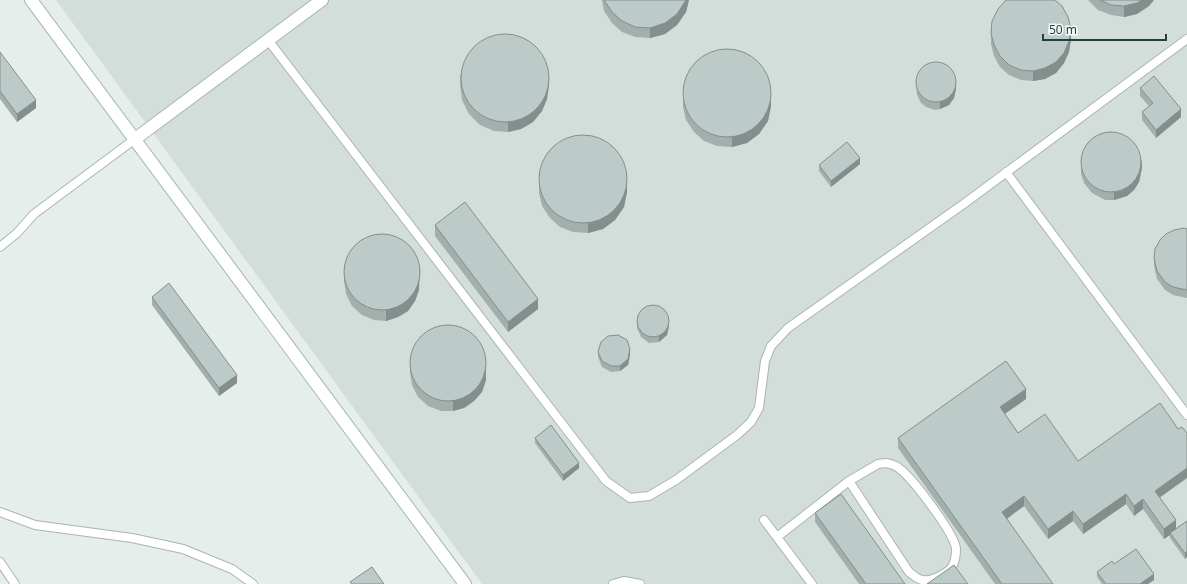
<svg xmlns="http://www.w3.org/2000/svg" width="1187" height="584" font-family="'Noto Sans',sans-serif">
<style>
.built{fill:#d3dedb}
.lines{fill:none;stroke-linecap:round;stroke-linejoin:round}
.service-casing{stroke:#a7b6b3;stroke-width:10}
.minor-casing{stroke:#a7b6b3;stroke-width:14}
.service{stroke:#fff;stroke-width:8}
.minor{stroke:#fff;stroke-width:12}
.wall{fill:#a3afac}
.shaded-wall{fill:#848e8c}
.building{fill:#bdcbc8;stroke:#848e8c}
</style>
<rect width="100%" height="100%" fill="#e5eeeb"/>
<path class="built" d="M 56,0 L 1187,0 L 1187,584 L 482,584 Z"/>
<g class="lines">
<g class="service-casing">
<path id="service" d="M 268,40 L 606,481 L 630,498 L 649,496 L 676,480 L 737,435 L 751,422 L 759,408 L 765,361 L 771,346 L 788,328 L 965,203 L 1187,39
M 1006,172 L 1187,415
M 0,247 L 17,233 L 34,214 L 135,139
M 886,463 C 891,464 896,465 900,469 C 913,479 955,534 956,549 C 956,555 955,562 952,567 C 946,574 931,582 922,580 C 917,579 913,575 909,572 L 849,481 L 878,464 Z
M 0,512 L 35,525 L 132,538 L 183,549 L 232,569 L 253,584
M 764,520 L 812,584
M 777,537 L 849,481
M 0,562 L 15,584
M 613,584 L 624,581 L 640,584"/>
</g>
<g class="minor-casing">
<path id="minor" d="M 31,0 L 465,584
M 135,139 L 322,0"/>
</g>
<use href="#service" class="service"/>
<use href="#minor" class="minor"/>
</g>
<path class="wall" d="M 602,0 L 689,0 L 686,12 L 677,25 L 665,34 L 650,38 L 635,37 L 622,32 L 612,23 L 604,11 Z
M 1088,0 L 1154,0 L 1149,6 L 1137,14 L 1124,17 L 1111,15 L 1098,10 Z
M 991,33 L 1071,39 L 1069,52 L 1064,63 L 1056,73 L 1045,79 L 1033,81 L 1021,80 L 1009,75 L 1000,67 L 994,56 L 991,44 Z
M 0,52 L 36,108 L 17,122 L 0,99 Z
M 460,75 L 549,85 L 547,99 L 542,111 L 533,122 L 521,129 L 508,132 L 494,131 L 480,125 L 469,114 L 462,100 L 460,85 Z
M 916,78 L 956,89 L 954,98 L 949,105 L 940,109 L 935,110 L 926,107 L 921,103 L 917,95 Z
M 1140,88 L 1181,117 L 1156,138 L 1142,120 L 1142,112 L 1149,106 L 1140,96 Z
M 683,96 L 771,106 L 768,121 L 759,134 L 747,143 L 732,147 L 717,146 L 704,141 L 694,132 L 686,120 L 683,107 Z
M 860,164 L 831,187 L 819,171 L 819,165 Z
M 1081,165 L 1142,168 L 1139,182 L 1134,190 L 1127,196 L 1114,200 L 1105,200 L 1092,193 L 1084,183 L 1081,174 Z
M 539,182 L 627,192 L 624,207 L 615,220 L 603,229 L 588,233 L 573,232 L 560,227 L 550,218 L 542,206 L 539,193 Z
M 435,225 L 538,309 L 508,332 L 435,236 Z
M 1187,229 L 1187,298 L 1173,295 L 1165,290 L 1157,279 L 1154,266 L 1154,258 Z
M 344,271 L 419,290 L 415,301 L 408,311 L 398,317 L 386,321 L 374,320 L 362,315 L 352,306 L 346,294 L 344,281 Z
M 152,297 L 237,383 L 219,396 L 152,305 Z
M 637,323 L 669,326 L 667,335 L 659,342 L 649,343 L 641,337 L 637,328 Z
M 598,352 L 630,355 L 628,365 L 620,371 L 611,372 L 602,367 L 598,357 Z
M 410,361 L 486,380 L 482,392 L 474,401 L 464,408 L 453,411 L 441,411 L 428,406 L 418,397 L 412,385 L 410,372 Z
M 1026,399 L 1005,414 L 1018,433 L 1078,461 L 1160,497 L 1176,528 L 1187,521 L 1185,559 L 1170,538 L 1170,535 L 1164,539 L 1143,509 L 1134,516 L 1126,504 L 1083,534 L 1073,521 L 1048,539 L 1024,506 L 1007,519 L 1053,584 L 995,584 L 898,448 L 898,438 Z
M 535,438 L 579,468 L 563,481 L 535,443 Z
M 815,513 L 905,584 L 859,584 L 815,522 Z
M 1114,564 L 1154,580 L 1148,584 L 1102,584 L 1097,577 L 1097,572 Z"/>
<path class="shaded-wall" d="M 686,0 L 689,0 L 686,12 L 677,25 L 665,34 L 650,38 L 650,28 Z
M 1142,0 L 1154,0 L 1149,6 L 1137,14 L 1124,17 L 1124,6 Z
M 1071,29 L 1071,39 L 1069,52 L 1064,63 L 1056,73 L 1045,79 L 1033,81 L 1033,71 Z
M 549,74 L 549,85 L 547,99 L 542,111 L 533,122 L 521,129 L 508,132 L 508,122 Z
M 956,81 L 956,89 L 954,98 L 949,105 L 940,109 L 940,101 Z
M 771,96 L 771,106 L 768,121 L 759,134 L 747,143 L 732,147 L 732,137 Z
M 36,100 L 36,108 L 17,122 L 17,114 Z
M 1181,109 L 1181,117 L 1156,138 L 1156,130 Z
M 860,158 L 860,164 L 831,187 L 831,181 Z
M 1142,160 L 1142,168 L 1139,182 L 1134,190 L 1127,196 L 1114,200 L 1114,192 Z
M 627,182 L 627,192 L 624,207 L 615,220 L 603,229 L 588,233 L 588,223 Z
M 420,267 L 419,290 L 415,301 L 408,311 L 398,317 L 386,321 L 386,310 Z
M 538,299 L 538,309 L 508,332 L 508,322 Z
M 669,320 L 669,326 L 667,335 L 659,342 L 659,336 Z
M 630,349 L 630,355 L 628,365 L 620,371 L 620,366 Z
M 486,358 L 486,380 L 482,392 L 474,401 L 464,408 L 453,411 L 453,401 Z
M 237,375 L 237,383 L 219,396 L 219,388 Z
M 1026,389 L 1026,399 L 1000,417 L 1000,407 Z
M 579,463 L 579,468 L 563,481 L 563,475 Z
M 1187,468 L 1187,478 L 1155,501 L 1155,491 Z
M 1126,494 L 1126,504 L 1083,534 L 1083,524 Z
M 1024,496 L 1024,506 L 1002,522 L 1002,512 Z
M 1143,499 L 1143,509 L 1134,516 L 1134,506 Z
M 1073,511 L 1073,521 L 1048,539 L 1048,529 Z
M 1176,520 L 1176,530 L 1170,533 L 1170,535 L 1164,539 L 1164,529 Z
M 1187,552 L 1187,557 L 1185,559 L 1185,553 Z
M 1154,574 L 1154,580 L 1148,584 L 1140,584 Z"/>
<path class="building" d="M 604,0 L 686,0 L 677,14 L 665,23 L 650,28 L 635,27 L 622,21 L 612,12 Z
M 1006,0 L 1055,0 L 1062,6 L 1068,17 L 1071,29 L 1069,41 L 1064,53 L 1056,62 L 1045,68 L 1033,71 L 1021,70 L 1009,65 L 1000,56 L 994,45 L 991,33 L 992,21 L 998,9 Z
M 1100,0 L 1142,0 L 1137,3 L 1124,6 L 1111,5 Z
M461 78a44 44 0 1 1 88 0a44 44 0 1 1-88 0Z
M683 93a44 44 0 1 1 88 0a44 44 0 1 1-88 0Z
M 0,52 L 36,100 L 17,114 L 0,91 Z
M916 82a20 20 0 1 1 40 0a20 20 0 1 1-40 0Z
M 1154,76 L 1181,109 L 1156,130 L 1142,112 L 1153,103 L 1140,88 Z
M1081 162a30 30 0 1 1 60 0a30 30 0 1 1-60 0Z
M539 179a44 44 0 1 1 88 0a44 44 0 1 1-88 0Z
M 847,142 L 860,158 L 831,181 L 819,165 Z
M 465,202 L 538,299 L 508,322 L 435,225 Z
M 1184,228 L 1187,229 L 1187,290 L 1173,287 L 1165,282 L 1157,271 L 1154,258 L 1155,249 L 1160,240 L 1166,234 L 1174,230 Z
M344 272a38 38 0 1 1 76 0a38 38 0 1 1-76 0Z
M 169,283 L 237,375 L 219,388 L 152,297 Z
M637 321a16 16 0 1 1 32 0a16 16 0 1 1-32 0Z
M410 363a38 38 0 1 1 76 0a38 38 0 1 1-76 0Z
M 618,335 L 627,340 L 630,349 L 628,359 L 620,366 L 611,366 L 602,361 L 598,352 L 601,342 L 608,336 Z
M 1006,361 L 1026,389 L 1000,407 L 1018,433 L 1045,414 L 1078,461 L 1160,403 L 1178,429 L 1182,427 L 1187,433 L 1187,468 L 1155,491 L 1176,520 L 1164,529 L 1143,499 L 1134,506 L 1126,494 L 1083,524 L 1073,511 L 1048,529 L 1024,496 L 1002,512 L 1053,584 L 1002,584 L 898,438 Z
M 551,425 L 579,463 L 563,475 L 535,438 Z
M 841,494 L 905,584 L 866,584 L 815,513 Z
M 1187,521 L 1187,552 L 1185,553 L 1170,533 Z
M 1136,549 L 1154,574 L 1140,584 L 1106,584 L 1097,572 L 1112,561 L 1114,564 Z
M 954,565 L 968,584 L 927,584 Z
M 372,567 L 384,584 L 352,584 L 350,582 Z"/>
<path d="M1043 34v6h123v-6" fill="none" stroke="#243f3d" stroke-width="2"/>
<text x="1049" y="34" font-size="12" fill="#243f3d" stroke="#f6faf9" stroke-width="3" paint-order="stroke">50 m</text>
</svg>
